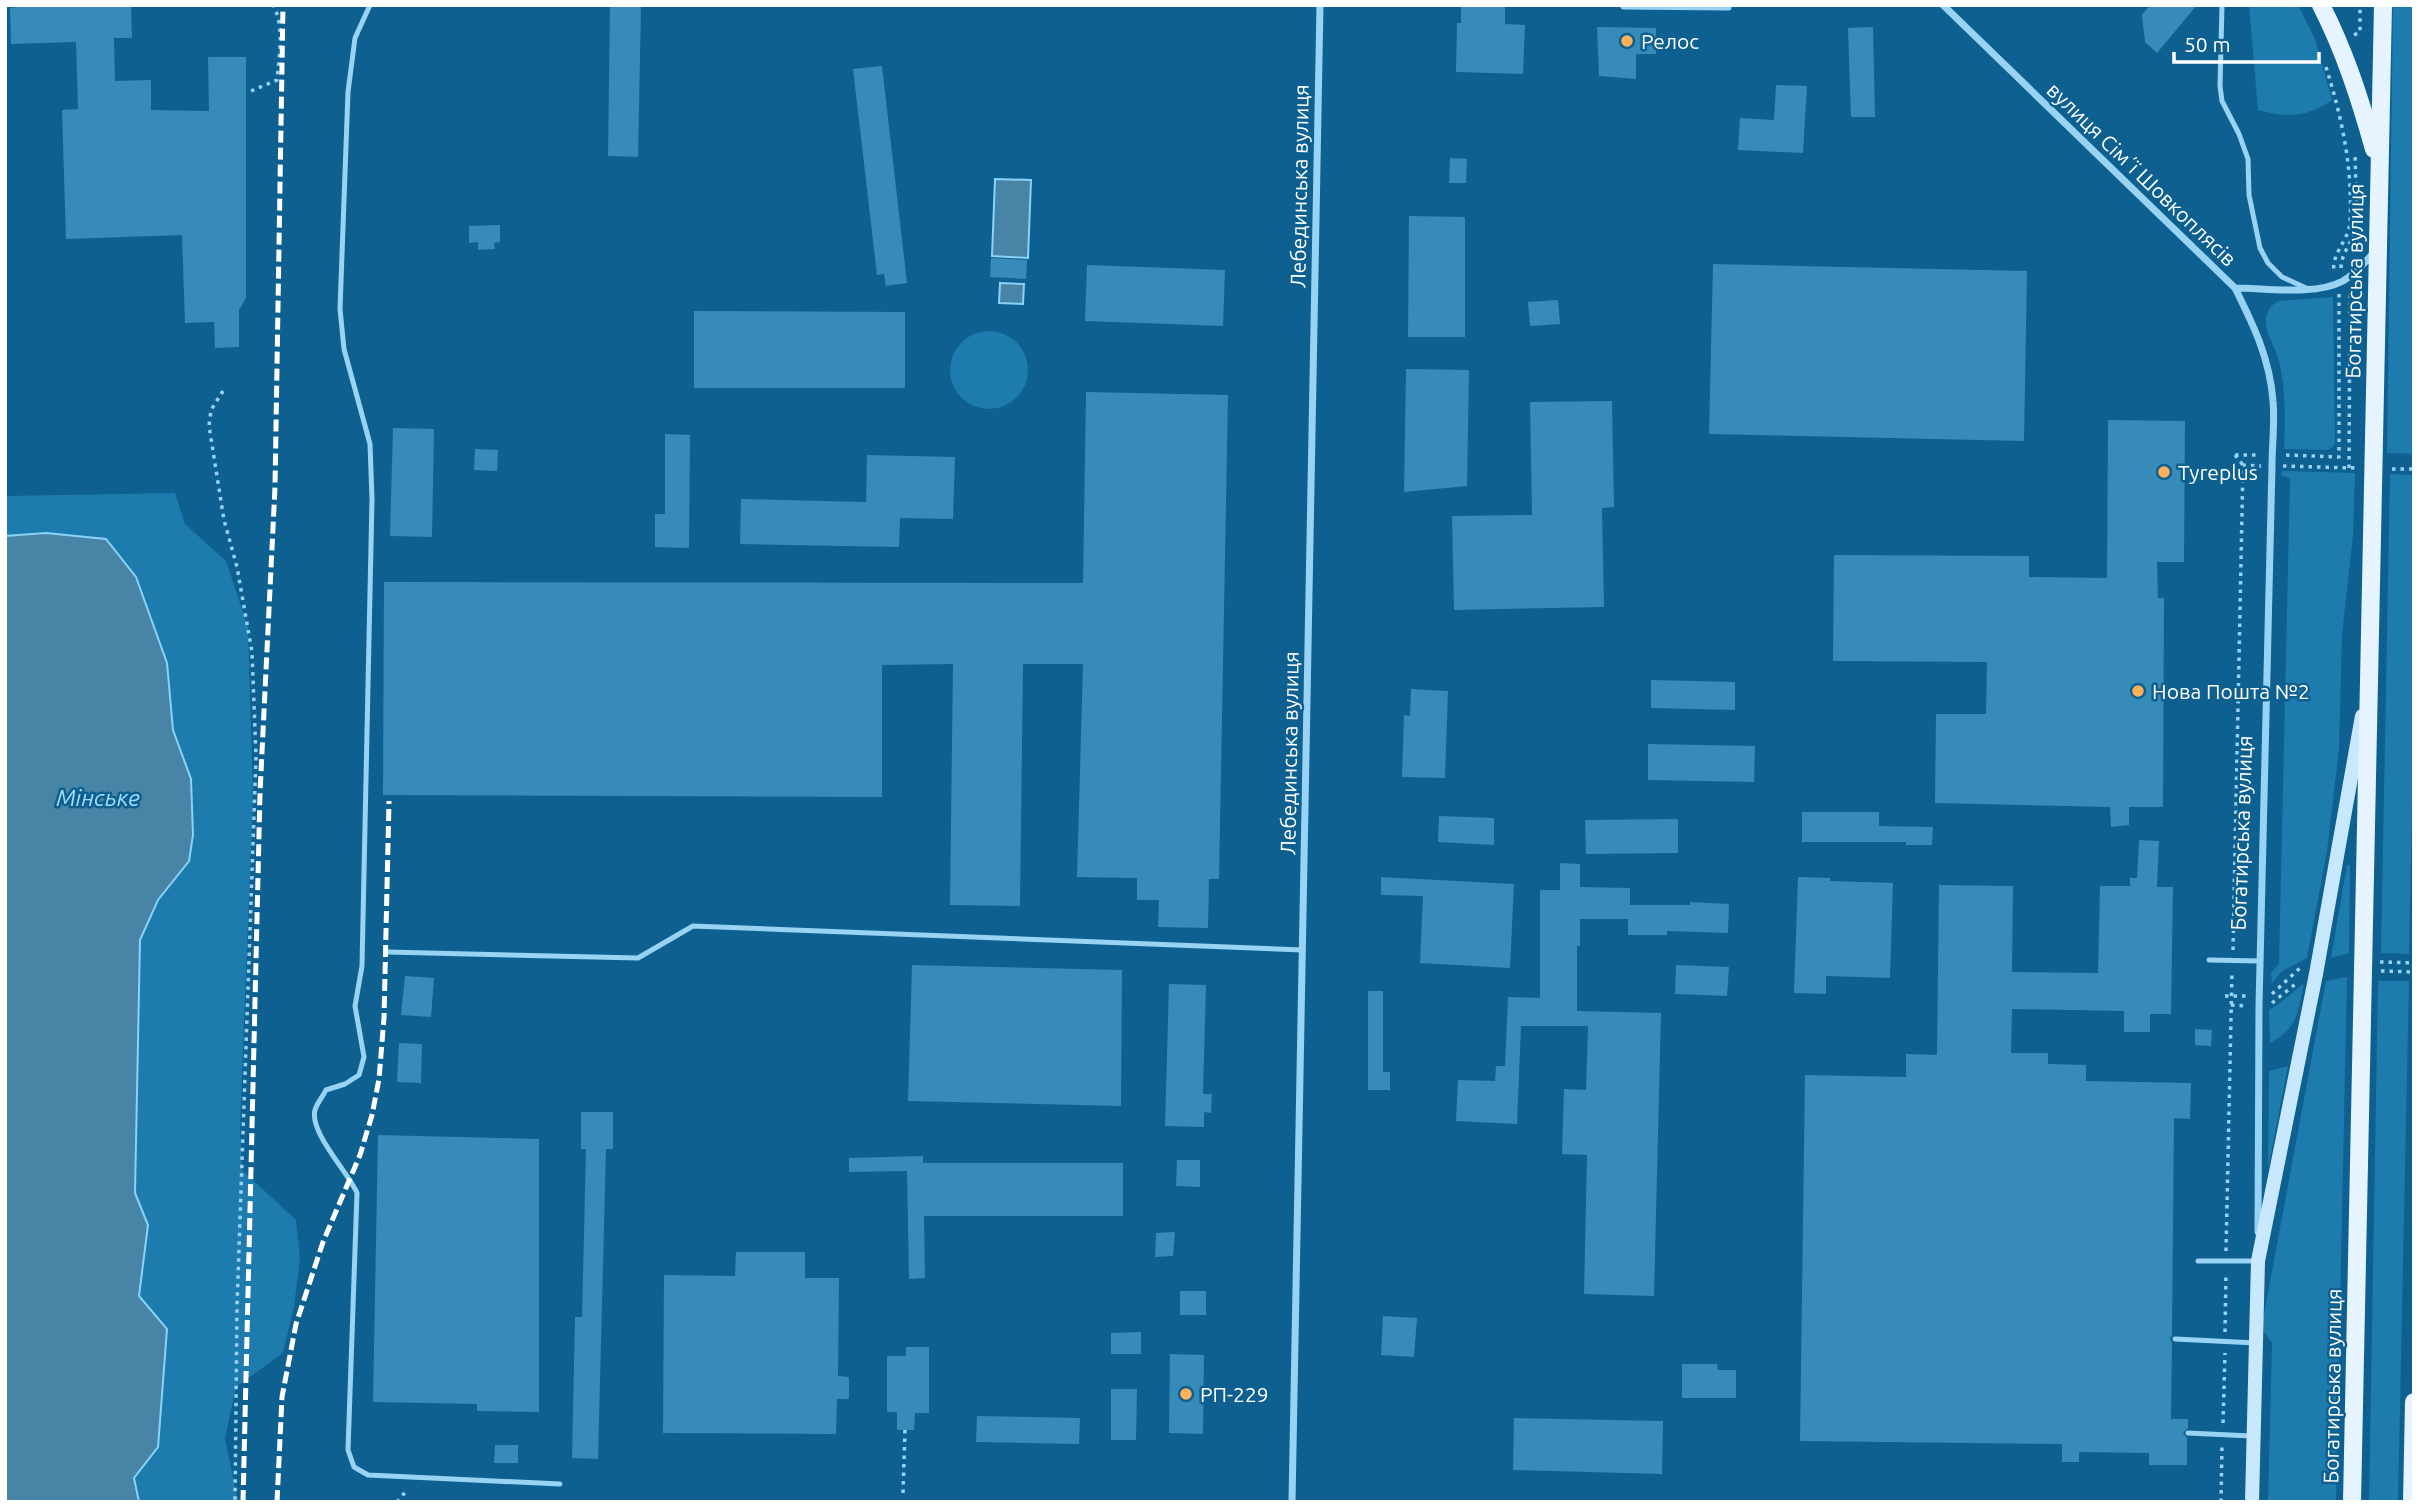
<svg xmlns="http://www.w3.org/2000/svg" width="2419" height="1507" font-family="Ubuntu,sans-serif">
<style>
.green{fill:#1d7bae}
.water{fill:#4884a6;stroke:#89d2f8;stroke-width:2}
.building{fill:#368bb9}
.lines{fill:none;stroke-linecap:round;stroke-linejoin:round}
.path{stroke:#98d3f4;stroke-width:3.5;stroke-dasharray:3.5 5;stroke-linecap:butt}
.lane{stroke:#98d3f4;stroke-width:5}
.street{stroke:#98d3f4;stroke-width:7}
.secondary{stroke:#c8e9fd;stroke-width:14}
.primary{stroke:#e5f4ff;stroke-width:18}
.rail{stroke:#fff;stroke-width:5;stroke-dasharray:12 5;stroke-linecap:butt}
.poi-dot{fill:#ffb05b;stroke:#0e6090;stroke-width:2.5}
.labels{text-anchor:middle;dominant-baseline:central;stroke-width:5;stroke-linejoin:round;paint-order:stroke}
.poi-label{font-size:21px;fill:#fff;stroke:#0e6090;text-anchor:start}
.street-label{font-size:21px;fill:#fff;stroke:#0e6090}
.water-label{font-size:23px;font-style:italic;fill:#a4ddfb;stroke:#0e6090}
</style>
<rect width="100%" height="100%" fill="#0e6090"/>
<path class="green" d="M 2249,5 L 2298,5 L 2315,39 L 2332,100 C 2308,117 2287,118 2258,110 Z
M 2393,5 L 2414,5 L 2414,454 L 2387,453 Z
M 2333,297 L 2335,443 L 2333,447 L 2328,450 L 2284,449 C 2285,419 2286,390 2279,361 C 2276,348 2267,337 2266,324 C 2265,313 2270,306 2278,301 Z
M950 370a39 39 0 1 1 78 0a39 39 0 1 1-78 0Z
M 2282,471 L 2355,473 L 2353,535 L 2342,635 L 2339,750 L 2327,851 L 2307,958 L 2281,972 L 2272,983 L 2271,973 L 2279,964 L 2290,479 L 2281,475 Z
M 2390,474 L 2414,475 L 2414,702 L 2409,954 L 2381,953 Z
M 175,493 L 185,524 L 226,561 L 248,627 L 253,796 L 240,1128 L 242,1170 L 296,1220 L 300,1258 L 294,1307 L 283,1353 L 236,1387 L 225,1438 L 238,1502 L 139,1502 L 134,1478 L 158,1447 L 167,1329 L 139,1296 L 148,1225 L 135,1193 L 140,940 L 158,900 L 189,861 L 191,779 L 173,730 L 167,663 L 136,577 L 46,533 L 5,536 L 5,496 Z
M 2347,865 L 2350,865 L 2349,953 L 2331,958 Z
M 2347,977 L 2336,1502 L 2268,1502 L 2272,1343 L 2264,1332 L 2262,1325 L 2326,981 Z
M 2378,981 L 2409,981 L 2398,1502 L 2369,1502 Z
M 2304,983 C 2298,1011 2298,1029 2270,1043 L 2269,1010 C 2283,1002 2292,992 2304,983 Z
M 2288,1066 L 2268,1169 L 2269,1071 Z"/>
<path class="water" d="M 995,179 L 1031,180 L 1028,258 L 992,256 Z
M 1000,283 L 1024,284 L 1023,304 L 999,303 Z
M 46,533 L 106,539 L 136,577 L 167,663 L 173,730 L 191,779 L 193,835 L 189,861 L 158,900 L 140,940 L 135,1193 L 148,1225 L 139,1296 L 167,1329 L 158,1447 L 134,1478 L 139,1502 L 5,1502 L 5,536 Z"/>
<path class="building" d="M 30,5 L 131,5 L 132,38 L 114,38 L 115,81 L 151,80 L 151,110 L 209,111 L 208,57 L 246,57 L 246,298 L 239,310 L 239,347 L 215,348 L 214,322 L 185,323 L 182,235 L 66,239 L 62,110 L 78,109 L 76,42 L 11,44 L 10,8 Z
M 610,5 L 641,6 L 638,157 L 608,156 Z
M 1461,5 L 1505,5 L 1505,24 L 1525,25 L 1523,74 L 1456,72 L 1457,23 L 1461,23 Z
M 2150,5 L 2197,5 L 2157,53 L 2145,42 L 2142,15 Z
M 1597,27 L 1656,28 L 1656,54 L 1636,54 L 1636,79 L 1599,76 Z
M 1873,27 L 1875,117 L 1851,117 L 1848,28 Z
M 882,66 L 907,283 L 886,286 L 884,274 L 877,275 L 853,69 Z
M 1776,85 L 1807,86 L 1803,153 L 1738,150 L 1740,118 L 1774,120 Z
M 1450,158 L 1467,159 L 1466,183 L 1449,183 Z
M 1409,216 L 1465,217 L 1465,337 L 1408,337 Z
M 500,225 L 500,242 L 494,243 L 495,249 L 478,250 L 478,242 L 469,243 L 469,226 Z
M 991,258 L 1027,260 L 1026,279 L 990,277 Z
M 1713,264 L 2027,271 L 2024,441 L 1709,434 Z
M 1087,265 L 1225,270 L 1223,326 L 1085,321 Z
M 1558,300 L 1560,324 L 1530,326 L 1528,302 Z
M 694,311 L 905,312 L 905,388 L 694,388 Z
M 1406,369 L 1469,370 L 1467,486 L 1404,492 Z
M 1086,392 L 1228,395 L 1219,879 L 1209,879 L 1208,928 L 1158,927 L 1159,900 L 1137,900 L 1137,878 L 1077,877 L 1083,664 L 1023,664 L 1020,906 L 950,905 L 953,664 L 882,665 L 882,797 L 383,795 L 384,582 L 1083,583 Z
M 1612,401 L 1614,507 L 1602,508 L 1604,607 L 1454,610 L 1452,516 L 1532,515 L 1530,402 Z
M 2108,420 L 2185,421 L 2184,562 L 2157,562 L 2158,598 L 2164,598 L 2163,807 L 2129,807 L 2129,825 L 2111,827 L 2110,807 L 1935,803 L 1936,714 L 1986,714 L 1987,662 L 1833,661 L 1834,555 L 2029,556 L 2029,577 L 2107,578 Z
M 393,428 L 434,429 L 432,537 L 390,536 Z
M 665,434 L 690,435 L 689,548 L 655,547 L 655,514 L 665,514 Z
M 475,449 L 498,450 L 497,471 L 474,470 Z
M 867,455 L 955,457 L 953,519 L 900,518 L 899,547 L 740,544 L 741,499 L 866,502 Z
M 1651,680 L 1735,682 L 1735,710 L 1651,708 Z
M 1411,689 L 1448,691 L 1445,778 L 1402,777 L 1404,715 L 1410,716 Z
M 1648,744 L 1755,746 L 1754,782 L 1648,780 Z
M 1802,812 L 1879,812 L 1879,826 L 1933,827 L 1932,845 L 1906,845 L 1906,842 L 1802,842 Z
M 1439,816 L 1494,818 L 1494,845 L 1438,842 Z
M 1678,819 L 1678,853 L 1586,854 L 1585,820 Z
M 2139,840 L 2159,841 L 2157,887 L 2173,887 L 2171,1014 L 2150,1014 L 2150,1032 L 2124,1032 L 2124,1011 L 2012,1009 L 2011,1053 L 2048,1053 L 2048,1064 L 2086,1065 L 2086,1081 L 2191,1083 L 2190,1119 L 2174,1118 L 2172,1335 L 2170,1339 L 2172,1343 L 2171,1419 L 2188,1419 L 2188,1428 L 2183,1433 L 2187,1438 L 2187,1465 L 2149,1465 L 2149,1453 L 2079,1452 L 2079,1462 L 2062,1462 L 2062,1444 L 1800,1441 L 1805,1075 L 1906,1077 L 1906,1054 L 1937,1055 L 1939,885 L 2013,886 L 2012,972 L 2098,973 L 2100,886 L 2130,886 L 2130,878 L 2137,878 Z
M 1560,863 L 1580,864 L 1580,887 L 1630,888 L 1630,905 L 1690,905 L 1690,902 L 1729,904 L 1728,933 L 1667,931 L 1667,935 L 1628,935 L 1628,919 L 1580,919 L 1580,946 L 1577,946 L 1577,1011 L 1661,1013 L 1654,1296 L 1584,1294 L 1587,1155 L 1562,1154 L 1564,1089 L 1586,1090 L 1588,1026 L 1521,1026 L 1517,1124 L 1456,1121 L 1458,1080 L 1495,1081 L 1496,1066 L 1505,1066 L 1508,997 L 1540,998 L 1540,890 L 1560,890 Z
M 1381,877 L 1514,884 L 1510,968 L 1420,963 L 1423,896 L 1381,895 Z
M 1798,877 L 1830,878 L 1830,881 L 1893,883 L 1890,978 L 1826,976 L 1826,994 L 1794,993 Z
M 912,965 L 1122,970 L 1121,1106 L 908,1101 Z
M 1676,965 L 1729,967 L 1727,996 L 1675,994 Z
M 405,976 L 434,978 L 431,1017 L 401,1015 Z
M 1169,984 L 1206,985 L 1203,1094 L 1212,1094 L 1211,1113 L 1204,1112 L 1204,1127 L 1165,1126 Z
M 1368,991 L 1383,991 L 1383,1072 L 1390,1072 L 1390,1090 L 1368,1090 Z
M 2195,1029 L 2212,1030 L 2211,1046 L 2195,1045 Z
M 399,1043 L 422,1044 L 421,1083 L 397,1082 Z
M 581,1112 L 613,1112 L 613,1149 L 606,1149 L 598,1459 L 572,1458 L 575,1317 L 582,1317 L 586,1149 L 581,1149 Z
M 378,1135 L 539,1139 L 539,1412 L 477,1411 L 477,1404 L 373,1402 Z
M 923,1156 L 923,1163 L 1123,1163 L 1123,1216 L 924,1216 L 925,1278 L 909,1279 L 907,1171 L 849,1172 L 849,1158 Z
M 1177,1160 L 1200,1160 L 1200,1187 L 1176,1186 Z
M 1175,1232 L 1173,1256 L 1155,1257 L 1156,1233 Z
M 736,1252 L 805,1252 L 805,1278 L 839,1278 L 838,1376 L 849,1377 L 849,1399 L 837,1399 L 836,1434 L 663,1433 L 664,1275 L 735,1276 Z
M 1180,1291 L 1206,1291 L 1206,1315 L 1180,1315 Z
M 1383,1316 L 1417,1318 L 1414,1357 L 1381,1355 Z
M 1141,1332 L 1141,1354 L 1111,1354 L 1111,1333 Z
M 906,1347 L 929,1347 L 929,1413 L 915,1413 L 914,1430 L 897,1430 L 897,1412 L 887,1412 L 887,1356 L 906,1356 Z
M 1170,1354 L 1204,1355 L 1203,1434 L 1169,1433 Z
M 1682,1364 L 1717,1364 L 1718,1370 L 1736,1370 L 1736,1398 L 1682,1398 Z
M 1111,1389 L 1137,1389 L 1136,1440 L 1111,1440 Z
M 977,1416 L 1080,1418 L 1079,1444 L 976,1442 Z
M 1514,1418 L 1663,1421 L 1662,1474 L 1513,1470 Z
M 495,1445 L 518,1445 L 518,1463 L 494,1463 Z"/>
<g class="lines">
<path class="path" d="M 2354,35 L 2360,32 L 2360,5
M 2326,67 C 2342,118 2353,169 2350,223 C 2348,242 2331,253 2334,273
M 251,91 L 277,80 C 279,58 285,25 273,5
M 2341,268 C 2341,252 2355,240 2357,222 L 2355,154
M 223,391 L 211,410 L 209,426 L 224,520 L 237,567 L 252,652 L 256,757 L 237,1307 L 235,1502
M 2235,455 L 2260,455
M 2235,455 L 2243,465
M 2286,455 L 2339,457 L 2339,294
M 2283,466 L 2356,468
M 2349,468 L 2350,291
M 2392,469 L 2414,469
M 2233,950 L 2243,465 L 2261,466
M 2380,962 L 2414,963
M 2381,971 L 2414,972
M 2272,994 L 2300,968
M 2225,996 L 2248,996
M 2272,1003 L 2298,982
M 2231,1005 L 2247,1006
M 2226,1251 L 2232,972
M 2225,1332 L 2226,1273
M 2223,1423 L 2225,1353
M 903,1493 L 905,1430
M 397,1502 L 407,1490
M 2221,1502 L 2222,1444"/>
<path class="lane" d="M 370,5 L 355,38 L 348,92 L 340,309 L 344,349 L 370,444 L 372,499 L 362,966 L 355,1006 L 364,1057 L 359,1075 L 345,1084 L 326,1090 C 323,1096 317,1103 315,1110 C 309,1132 348,1172 357,1193 L 348,1450 L 354,1467 L 368,1475 L 560,1484
M 1623,5 L 1623,7 L 1729,8
M 2222,5 L 2220,86 L 2222,101 L 2239,134 L 2248,159 L 2249,195 L 2260,248 L 2268,263 L 2282,277 L 2306,288
M 387,952 L 638,958 L 693,926 L 1303,950
M 2209,960 L 2260,961
M 2198,1261 L 2255,1261
M 2175,1339 L 2256,1343
M 2188,1433 L 2251,1436"/>
<path class="street" d="M 1943,5 L 2235,288 C 2253,324 2270,359 2273,401 C 2275,422 2272,445 2272,466 L 2259,1006 L 2258,1232
M 2235,288 C 2266,288 2315,296 2343,281 C 2356,273 2365,263 2375,251
M 1292,1502 L 1320,5"/>
<path class="secondary" d="M 2252,1502 L 2258,1261 L 2316,974 L 2362,716"/>
<path class="primary" d="M 2321,5 C 2345,52 2360,99 2374,149
M 2352,1502 L 2383,5
M 2412,1502 L 2414,1402"/>
<path class="rail" d="M 243,1502 L 260,793 L 275,487 L 283,5
M 277,1502 L 282,1397 L 296,1324 L 323,1242 L 360,1155 L 372,1115 L 379,1079 L 384,1018 L 389,801"/>
</g>
<g class="poi-dot">
<circle cx="1627" cy="41" r="7"/>
<circle cx="2164" cy="472" r="7"/>
<circle cx="2138" cy="691" r="7"/>
<circle cx="1186" cy="1394" r="7"/>
</g>
<g class="labels">
<g class="poi-label">
<text x="1641" y="41">Релос</text>
<text x="2178" y="472">Tyreplus</text>
<text x="2152" y="691">Нова Пошта №2</text>
<text x="1200" y="1394">РП-229</text>
</g>
<g class="street-label">
<text transform="translate(2142 174) rotate(44)">вулиця Сімʼї Шовкоплясів</text>
<text transform="translate(1299 186) rotate(-89)">Лебединська вулиця</text>
<text transform="translate(2354 281) rotate(-89)">Богатирська вулиця</text>
<text transform="translate(1289 753) rotate(-89)">Лебединська вулиця</text>
<text transform="translate(2241 833) rotate(-88)">Богатирська вулиця</text>
<text transform="translate(2332 1386) rotate(-89)">Богатирська вулиця</text>
</g>
<g class="water-label">
<text x="98" y="797">Мінське</text>
</g>
</g>
<rect width="2419" height="1507" fill="none" stroke="#ffffff" stroke-width="14"/>
<path d="M2174 52v10h145v-10" fill="none" stroke="#ffffff" stroke-width="3.5"/>
<text x="2184" y="52" font-size="21" fill="#ffffff" stroke="#0e6090" stroke-width="5" paint-order="stroke">50 m</text>
</svg>
